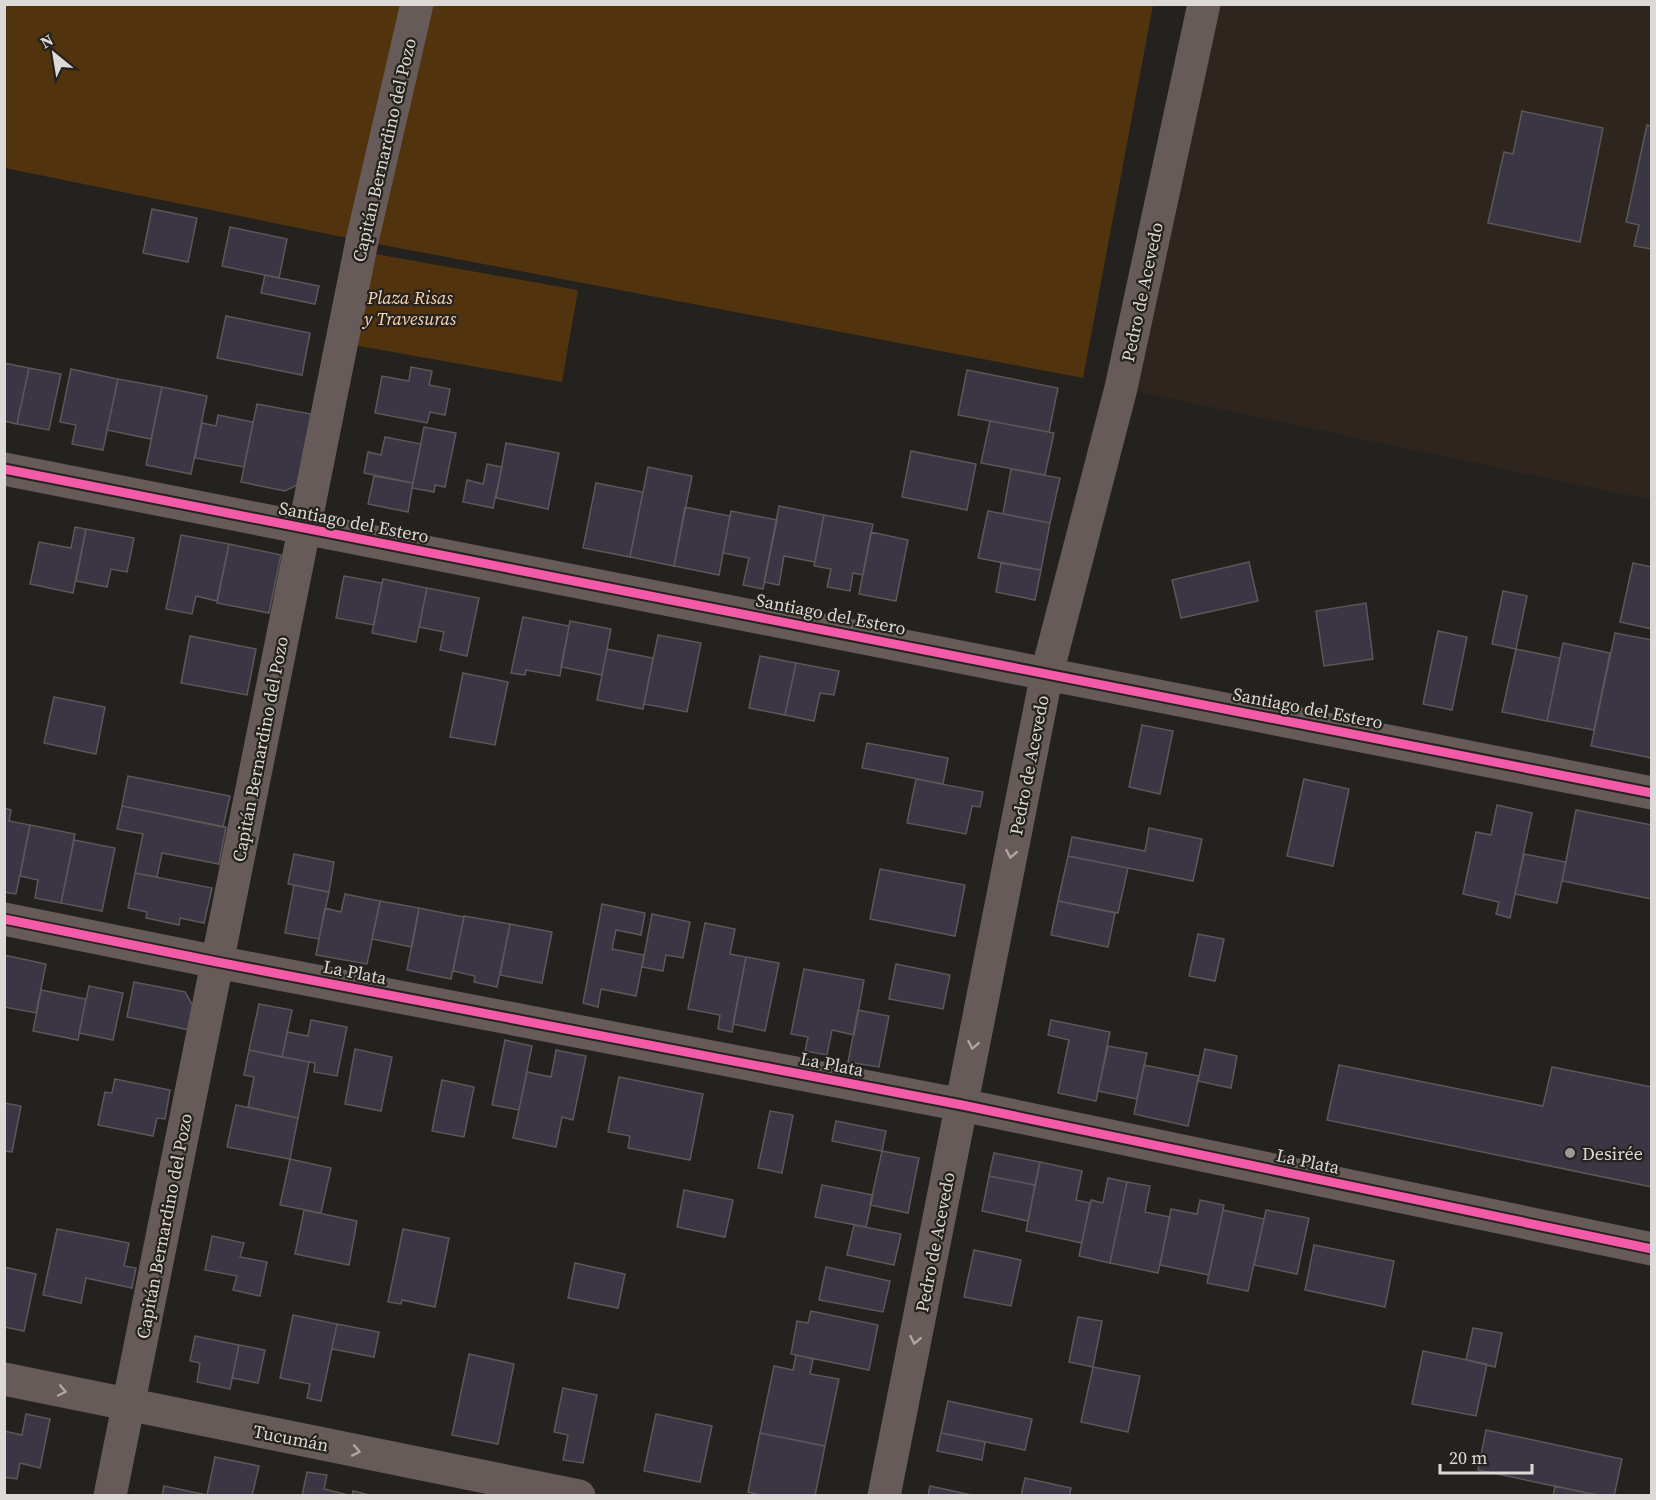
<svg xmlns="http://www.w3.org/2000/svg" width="1656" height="1500" font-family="'Source Serif 4',serif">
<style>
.built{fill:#2e261e}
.green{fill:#51330d}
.building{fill:#3b3643;stroke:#5a5859;stroke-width:1.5}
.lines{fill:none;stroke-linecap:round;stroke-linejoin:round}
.minor{stroke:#675b5a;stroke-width:33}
.cycleway-casing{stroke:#26221d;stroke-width:13}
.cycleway{stroke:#f35aa7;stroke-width:9}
.oneway{stroke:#ada7a4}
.poi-dot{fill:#9c9996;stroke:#26221d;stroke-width:2}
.labels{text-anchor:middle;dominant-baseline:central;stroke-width:4.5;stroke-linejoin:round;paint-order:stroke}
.street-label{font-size:18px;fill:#dcd9d6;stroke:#26221d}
.park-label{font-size:18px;font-style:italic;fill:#f9d5b2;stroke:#26221d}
.poi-label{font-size:18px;fill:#dcd9d6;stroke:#26221d;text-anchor:start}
</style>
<rect width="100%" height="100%" fill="#24221f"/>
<path class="built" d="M 1204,5 L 1651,5 L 1651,500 L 1121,388 Z"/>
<path class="green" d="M 4,5 L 1153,5 L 1083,378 L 362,241 L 5,168 Z
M 370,253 L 578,290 L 562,382 L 353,345 Z"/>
<path class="building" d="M 1522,111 L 1603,128 L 1580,242 L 1488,223 L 1504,152 L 1513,154 Z
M 1647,125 L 1652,126 L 1652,249 L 1634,246 L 1639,225 L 1626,222 Z
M 152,209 L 197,218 L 188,262 L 143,253 Z
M 230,227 L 287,239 L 279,278 L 222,266 Z
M 265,275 L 319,286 L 315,304 L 261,293 Z
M 226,316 L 310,333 L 302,375 L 217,358 Z
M 4,363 L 29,368 L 17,424 L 4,421 Z
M 411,367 L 432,371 L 429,385 L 450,389 L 445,415 L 430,412 L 427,423 L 375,413 L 382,376 L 409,381 Z
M 29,368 L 61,374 L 49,430 L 17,424 Z
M 71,369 L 118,379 L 103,450 L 72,444 L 76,425 L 60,422 Z
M 967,370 L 1058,388 L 1049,432 L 958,415 Z
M 118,379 L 162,387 L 151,439 L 107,430 Z
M 162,387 L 207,396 L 191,474 L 146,465 Z
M 257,404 L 311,414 L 297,485 L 285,491 L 241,482 Z
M 218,415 L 253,422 L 244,467 L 195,458 L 202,423 L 216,426 Z
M 990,421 L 1054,433 L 1045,475 L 981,463 Z
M 424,427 L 456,433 L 445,487 L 435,485 L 434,492 L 412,488 Z
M 385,437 L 421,444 L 413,483 L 364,473 L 368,452 L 381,455 Z
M 506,443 L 559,453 L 548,509 L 496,498 Z
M 911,451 L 976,464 L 967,510 L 902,497 Z
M 487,464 L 502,467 L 493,508 L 463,502 L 467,480 L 483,484 Z
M 648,467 L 692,476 L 674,566 L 630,557 Z
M 1011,469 L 1060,478 L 1050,523 L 1003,514 Z
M 374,476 L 413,483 L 408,512 L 368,504 Z
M 596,483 L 643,492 L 630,557 L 583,548 Z
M 779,506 L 824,515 L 815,562 L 784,556 L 779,585 L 764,582 Z
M 685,507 L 730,516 L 719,575 L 674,566 Z
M 731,511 L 777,520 L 763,589 L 743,585 L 749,558 L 723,553 Z
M 988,511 L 1050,523 L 1041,570 L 978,558 Z
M 824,515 L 873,524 L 863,575 L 853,573 L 850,591 L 827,587 L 831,569 L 814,566 Z
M 75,527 L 86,529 L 73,593 L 30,584 L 39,542 L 71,548 Z
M 86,529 L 134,538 L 127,572 L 111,569 L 107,587 L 76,581 Z
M 871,532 L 908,540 L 896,601 L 859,594 Z
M 181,535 L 229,544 L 217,601 L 196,596 L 192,614 L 166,609 Z
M 229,544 L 281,555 L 269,613 L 217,603 Z
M 1249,562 L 1258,601 L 1181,618 L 1172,580 Z
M 1001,563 L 1041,570 L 1035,600 L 996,592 Z
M 1633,563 L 1652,567 L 1652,629 L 1620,622 Z
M 344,576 L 382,583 L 374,625 L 336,618 Z
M 383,579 L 427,588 L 416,642 L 372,633 Z
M 427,588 L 479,598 L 467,656 L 440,650 L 444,632 L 419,627 Z
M 1503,591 L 1527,596 L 1516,649 L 1492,644 Z
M 1366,603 L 1373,659 L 1324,666 L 1316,611 Z
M 523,617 L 569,626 L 560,676 L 526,670 L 525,675 L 511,673 Z
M 570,621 L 611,629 L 602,675 L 561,667 Z
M 1438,631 L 1467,637 L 1452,710 L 1423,704 Z
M 1615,633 L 1652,640 L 1652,758 L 1591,746 Z
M 658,635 L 701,643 L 687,712 L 644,704 Z
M 190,636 L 256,649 L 247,695 L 181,683 Z
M 1563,643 L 1610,653 L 1594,730 L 1547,721 Z
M 607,649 L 653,658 L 643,709 L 597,700 Z
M 1516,649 L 1560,658 L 1547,721 L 1502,712 Z
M 760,656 L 796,663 L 785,715 L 749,708 Z
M 796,663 L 839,671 L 834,695 L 820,693 L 814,721 L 785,715 Z
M 463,673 L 508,682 L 495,745 L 450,737 Z
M 54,697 L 105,707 L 96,754 L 44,743 Z
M 1142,725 L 1173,731 L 1160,794 L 1129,787 Z
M 867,743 L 948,758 L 943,784 L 862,768 Z
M 128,776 L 230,796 L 223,827 L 122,806 Z
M 916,779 L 983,792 L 980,807 L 972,806 L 966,834 L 907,823 Z
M 1304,779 L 1349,789 L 1333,866 L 1287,856 Z
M 1497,805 L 1532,813 L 1510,918 L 1496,914 L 1499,902 L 1463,894 L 1476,832 L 1491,835 Z
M 122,806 L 226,827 L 219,864 L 162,853 L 157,877 L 135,873 L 143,834 L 117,829 Z
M 4,808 L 11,810 L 9,821 L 30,825 L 16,894 L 4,892 Z
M 1576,810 L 1652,825 L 1652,899 L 1562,881 Z
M 30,825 L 75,834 L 61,903 L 35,898 L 38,880 L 20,876 Z
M 1149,828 L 1202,839 L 1193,881 L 1068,856 L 1072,837 L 1145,851 Z
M 74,840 L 115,848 L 102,911 L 61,903 Z
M 294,854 L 334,862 L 329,892 L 288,884 Z
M 1524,854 L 1566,862 L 1557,903 L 1515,894 Z
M 1068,856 L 1128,868 L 1118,913 L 1058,901 Z
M 880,869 L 965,885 L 955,936 L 870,919 Z
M 135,873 L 212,888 L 204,923 L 180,918 L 179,925 L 146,918 L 147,912 L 128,908 Z
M 294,885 L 329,892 L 319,939 L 285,933 Z
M 345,894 L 380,901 L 367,964 L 316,955 L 325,908 L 341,912 Z
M 380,901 L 419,908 L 412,947 L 372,939 Z
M 1058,901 L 1115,913 L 1108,947 L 1051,935 Z
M 602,904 L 645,913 L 641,935 L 616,930 L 612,949 L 644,955 L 636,996 L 601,989 L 598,1007 L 583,1003 Z
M 419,908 L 464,917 L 451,979 L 407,970 Z
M 652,914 L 690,922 L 683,958 L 666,955 L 663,971 L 642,967 Z
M 464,916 L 510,924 L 497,987 L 474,982 L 475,976 L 453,971 Z
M 705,923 L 735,929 L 730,954 L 746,957 L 732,1032 L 718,1029 L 720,1015 L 688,1009 Z
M 510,924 L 552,932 L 542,983 L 500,975 Z
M 1198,934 L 1224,939 L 1215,981 L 1189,976 Z
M 4,955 L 46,964 L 36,1013 L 4,1007 Z
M 746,957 L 779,963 L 765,1031 L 733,1024 Z
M 896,964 L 950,975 L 943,1009 L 889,999 Z
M 804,969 L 864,980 L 854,1035 L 832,1030 L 827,1055 L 805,1051 L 808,1037 L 791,1034 Z
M 134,982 L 185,992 L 194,1008 L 190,1030 L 127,1017 Z
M 89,986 L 123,993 L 113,1040 L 79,1033 Z
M 41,990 L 86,999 L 78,1040 L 33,1031 Z
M 259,1004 L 292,1010 L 282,1057 L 249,1050 Z
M 858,1010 L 889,1016 L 879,1067 L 848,1062 Z
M 311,1020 L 347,1027 L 337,1076 L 314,1072 L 315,1063 L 282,1057 L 287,1032 L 308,1036 Z
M 1051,1020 L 1110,1032 L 1096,1101 L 1058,1093 L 1069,1040 L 1048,1035 Z
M 505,1040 L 532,1046 L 519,1110 L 492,1105 Z
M 1108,1046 L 1147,1053 L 1137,1099 L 1098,1091 Z
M 355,1049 L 392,1057 L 381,1111 L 345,1104 Z
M 1205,1049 L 1237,1056 L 1231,1088 L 1198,1081 Z
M 249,1050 L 309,1062 L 298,1118 L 248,1107 L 254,1077 L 244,1075 Z
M 556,1050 L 586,1056 L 573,1120 L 562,1117 L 556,1147 L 513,1138 L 527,1072 L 551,1077 Z
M 1144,1065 L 1199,1076 L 1188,1126 L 1134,1114 Z
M 1339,1065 L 1543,1106 L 1552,1067 L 1652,1087 L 1652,1187 L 1327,1120 Z
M 619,1077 L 703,1094 L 690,1160 L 628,1148 L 630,1136 L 608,1132 Z
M 115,1079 L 170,1090 L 165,1119 L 157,1118 L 153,1136 L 98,1125 L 105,1092 L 112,1093 Z
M 442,1080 L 474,1087 L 464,1137 L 432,1131 Z
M 4,1103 L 21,1106 L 12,1152 L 4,1151 Z
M 236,1105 L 298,1118 L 290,1159 L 227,1147 Z
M 770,1111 L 793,1115 L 782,1173 L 758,1168 Z
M 836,1121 L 886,1131 L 882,1151 L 832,1141 Z
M 882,1151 L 919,1158 L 908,1213 L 870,1205 Z
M 994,1153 L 1040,1162 L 1035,1185 L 989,1176 Z
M 290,1159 L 331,1168 L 321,1213 L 280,1205 Z
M 1040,1162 L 1082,1171 L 1076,1200 L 1090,1203 L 1082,1243 L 1026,1231 Z
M 989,1176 L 1035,1185 L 1028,1221 L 982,1211 Z
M 1108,1178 L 1127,1182 L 1110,1263 L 1079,1256 L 1091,1200 L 1103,1203 Z
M 1127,1182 L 1150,1186 L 1145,1212 L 1170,1217 L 1158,1273 L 1110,1263 Z
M 822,1185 L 873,1195 L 866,1227 L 815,1217 Z
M 684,1190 L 733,1200 L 725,1237 L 677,1227 Z
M 1200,1200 L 1224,1205 L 1209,1275 L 1160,1265 L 1171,1209 L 1197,1214 Z
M 304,1210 L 357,1221 L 349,1265 L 295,1254 Z
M 1223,1210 L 1264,1219 L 1248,1291 L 1207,1283 Z
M 1266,1210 L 1309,1218 L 1297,1274 L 1254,1265 Z
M 854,1225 L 901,1234 L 894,1265 L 847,1255 Z
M 57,1229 L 129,1243 L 124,1266 L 136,1268 L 132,1288 L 86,1278 L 81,1303 L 43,1295 Z
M 403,1229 L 449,1238 L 435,1307 L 402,1300 L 401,1304 L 388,1302 Z
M 212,1236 L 244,1243 L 240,1257 L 267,1262 L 260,1296 L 233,1290 L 237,1276 L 205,1270 Z
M 1314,1245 L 1394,1261 L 1385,1307 L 1305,1290 Z
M 974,1250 L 1021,1260 L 1011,1306 L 964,1297 Z
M 575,1263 L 625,1274 L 618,1308 L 568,1298 Z
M 4,1267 L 36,1274 L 24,1331 L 4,1327 Z
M 826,1267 L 890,1281 L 883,1312 L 819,1300 Z
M 811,1311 L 878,1325 L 869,1370 L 791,1354 L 797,1321 L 808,1323 Z
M 293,1315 L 337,1324 L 321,1401 L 307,1398 L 310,1384 L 280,1378 Z
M 1078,1317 L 1102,1321 L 1093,1367 L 1069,1362 Z
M 337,1324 L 379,1332 L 374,1357 L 332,1349 Z
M 1473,1328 L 1502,1333 L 1495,1367 L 1466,1360 Z
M 195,1336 L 239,1345 L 230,1389 L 197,1382 L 200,1363 L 190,1361 Z
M 239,1345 L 265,1350 L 258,1383 L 232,1378 Z
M 1423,1351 L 1487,1364 L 1476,1416 L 1412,1404 Z
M 469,1354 L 514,1364 L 498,1444 L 452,1435 Z
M 796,1355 L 813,1359 L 810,1374 L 839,1379 L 825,1446 L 760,1433 L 774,1366 L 793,1370 Z
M 1093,1367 L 1140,1376 L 1128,1432 L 1081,1422 Z
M 563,1388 L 597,1395 L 583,1463 L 563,1460 L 568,1435 L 554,1432 Z
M 948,1401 L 1032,1419 L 1025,1450 L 941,1433 Z
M 26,1414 L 50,1419 L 40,1468 L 20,1463 L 17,1479 L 4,1477 L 4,1431 L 22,1435 Z
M 656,1414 L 712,1426 L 700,1482 L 644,1471 Z
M 1486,1430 L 1622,1459 L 1614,1496 L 1597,1495 L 1478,1470 Z
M 760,1433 L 825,1446 L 815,1496 L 764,1496 L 748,1492 Z
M 941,1433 L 985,1442 L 982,1460 L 937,1451 Z
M 215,1457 L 259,1466 L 252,1496 L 207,1495 Z
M 307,1472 L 327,1475 L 324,1489 L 352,1496 L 302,1496 Z
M 1025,1478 L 1071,1488 L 1069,1496 L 1021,1496 Z
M 164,1486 L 207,1495 L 211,1496 L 162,1496 Z
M 930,1486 L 972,1495 L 972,1496 L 928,1496 Z
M 1555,1486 L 1597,1495 L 1597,1496 L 1553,1496 Z
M 353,1491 L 374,1496 L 352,1496 Z"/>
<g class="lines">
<path class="minor" d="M 4,469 L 1652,793
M 4,919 L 217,962 L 962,1105 L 1652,1249
M 4,1379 L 579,1496
M 110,1496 L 362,241 L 417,4
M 884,1496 L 1047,673 L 1121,388 L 1204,4"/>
<g class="cycleway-casing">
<path id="cycleway" d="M 4,469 L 1652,793
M 4,919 L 217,962 L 962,1105 L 1652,1249"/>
</g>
<use href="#cycleway" class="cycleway"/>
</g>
<defs><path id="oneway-chevron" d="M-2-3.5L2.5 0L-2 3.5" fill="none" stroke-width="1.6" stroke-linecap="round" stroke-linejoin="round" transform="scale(1.5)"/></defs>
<g class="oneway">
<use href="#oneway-chevron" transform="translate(1011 854) rotate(101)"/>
<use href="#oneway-chevron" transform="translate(973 1045) rotate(101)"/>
<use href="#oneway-chevron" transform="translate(915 1340) rotate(101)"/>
<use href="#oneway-chevron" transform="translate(62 1391) rotate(12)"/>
<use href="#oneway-chevron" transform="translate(356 1451) rotate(11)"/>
</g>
<circle class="poi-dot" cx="1570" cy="1153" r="6"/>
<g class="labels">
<g class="street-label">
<text transform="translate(384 150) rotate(-77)">Capitán Bernardino del Pozo</text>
<text transform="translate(1142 292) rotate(-78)">Pedro de Acevedo</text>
<text transform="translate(354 522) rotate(11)">Santiago del Estero</text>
<text transform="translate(831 614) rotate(11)">Santiago del Estero</text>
<text transform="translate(1308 708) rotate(11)">Santiago del Estero</text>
<text transform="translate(260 749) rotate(-79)">Capitán Bernardino del Pozo</text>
<text transform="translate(1029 765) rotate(-79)">Pedro de Acevedo</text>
<text transform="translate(355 972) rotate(11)">La Plata</text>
<text transform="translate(832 1064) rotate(11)">La Plata</text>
<text transform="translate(1308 1161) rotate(12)">La Plata</text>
<text transform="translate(164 1226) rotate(-79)">Capitán Bernardino del Pozo</text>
<text transform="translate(935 1242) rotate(-79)">Pedro de Acevedo</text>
<text transform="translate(291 1438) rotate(11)">Tucumán</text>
</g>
<g class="park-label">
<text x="410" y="297">Plaza Risas<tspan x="410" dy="21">y Travesuras</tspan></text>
</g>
<g class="poi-label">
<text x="1582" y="1153">Desirée</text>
</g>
</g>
<rect width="1656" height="1500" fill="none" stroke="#dcd9d6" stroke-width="12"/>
<g transform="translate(54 54) rotate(330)" stroke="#26221d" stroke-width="4.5" paint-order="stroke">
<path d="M0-4.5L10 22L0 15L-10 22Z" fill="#dcd9d6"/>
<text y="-9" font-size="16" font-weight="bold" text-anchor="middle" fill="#dcd9d6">N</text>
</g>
<path d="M1440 1464v9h92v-9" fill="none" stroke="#dcd9d6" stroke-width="3"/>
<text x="1449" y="1464" font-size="18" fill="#dcd9d6" stroke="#26221d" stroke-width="4.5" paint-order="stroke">20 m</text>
</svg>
